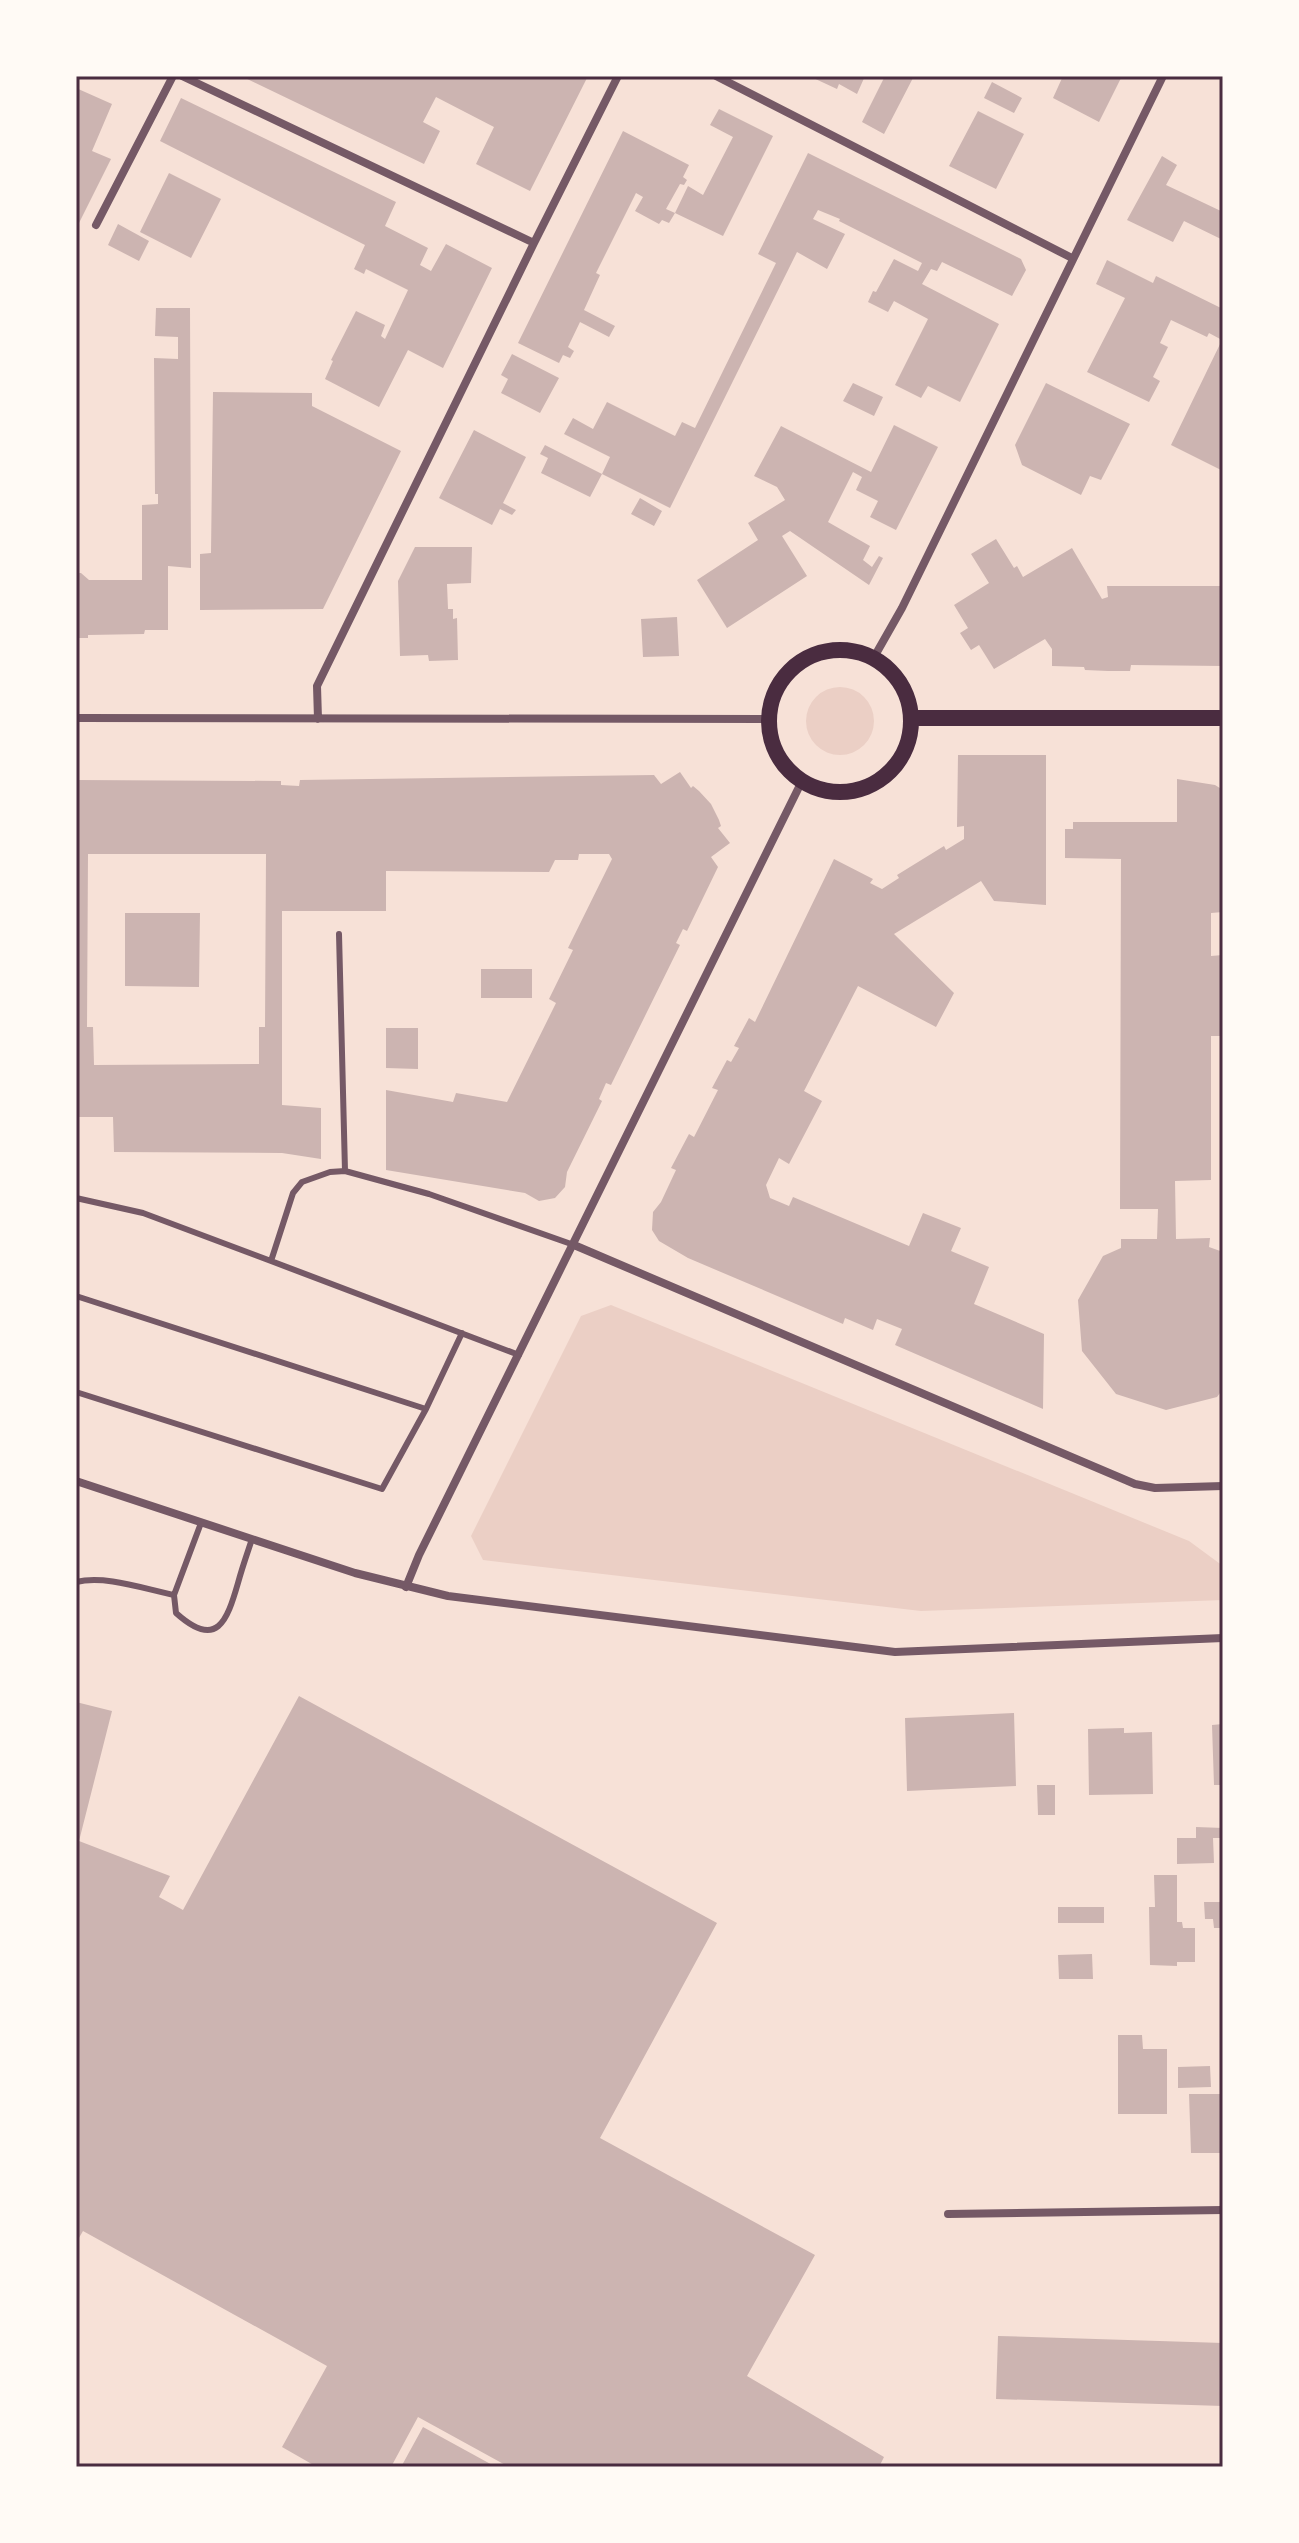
<svg xmlns="http://www.w3.org/2000/svg" width="1299" height="2543" font-family="Rubik,sans-serif">
<style>
.green{fill:#ebcfc5}
.building{fill:#ccb4b1;fill-rule:evenodd}
.lines{fill:none;stroke-linecap:round;stroke-linejoin:round}
.service{stroke:#755966;stroke-width:6}
.minor{stroke:#755966;stroke-width:8}
.secondary{stroke:#4a2c40;stroke-width:16}
.neatline{fill:none;stroke:#4a2c40;stroke-width:3}
</style>
<rect width="100%" height="100%" fill="#f7e1d7"/>
<path class="green" d="M806 721a34 34 0 1 1 68 0a34 34 0 1 1-68 0Z
M 611,1305 L 1189,1541 L 1223,1566 L 1223,1600 L 921,1611 L 483,1560 L 471,1536 L 581,1316 Z"/>
<path class="building" d="M 241,76 L 588,76 L 530,191 L 476,164 L 494,127 L 436,97 L 423,122 L 440,131 L 424,164 Z
M 809,76 L 865,76 L 857,94 L 839,84 L 837,89 Z
M 885,76 L 914,76 L 884,134 L 862,122 Z
M 1063,76 L 1122,76 L 1099,122 L 1053,98 Z
M 992,82 L 1022,98 L 1014,113 L 984,98 Z
M 76,88 L 112,104 L 92,151 L 111,159 L 76,229 Z
M 181,98 L 396,202 L 385,226 L 428,248 L 420,265 L 431,271 L 446,244 L 492,268 L 443,368 L 408,350 L 379,407 L 325,379 L 333,361 L 331,360 L 356,311 L 385,325 L 381,336 L 385,339 L 408,290 L 366,269 L 364,274 L 354,269 L 365,245 L 160,141 Z
M 719,109 L 773,136 L 723,236 L 675,213 L 669,223 L 662,220 L 659,224 L 635,211 L 643,197 L 636,193 L 596,273 L 600,275 L 584,310 L 615,326 L 609,337 L 580,322 L 568,347 L 574,351 L 570,358 L 563,355 L 559,363 L 518,343 L 623,131 L 689,165 L 683,177 L 687,180 L 684,185 L 680,184 L 666,209 L 675,213 L 688,186 L 703,195 L 733,137 L 710,125 Z
M 978,111 L 1024,134 L 996,189 L 949,166 Z
M 808,153 L 1021,259 L 1026,270 L 1012,296 L 942,262 L 937,271 L 931,269 L 922,284 L 999,324 L 960,402 L 928,386 L 921,398 L 895,385 L 928,319 L 894,301 L 888,312 L 868,302 L 873,291 L 876,292 L 894,259 L 918,271 L 922,263 L 839,221 L 840,219 L 818,210 L 813,219 L 845,234 L 827,269 L 797,252 L 670,508 L 602,474 L 610,457 L 564,434 L 573,418 L 593,429 L 607,402 L 675,436 L 682,422 L 695,428 L 776,263 L 758,254 Z
M 1162,156 L 1177,165 L 1166,185 L 1223,212 L 1223,240 L 1184,221 L 1173,242 L 1127,220 Z
M 169,173 L 221,199 L 191,258 L 140,232 Z
M 118,224 L 149,241 L 139,261 L 108,245 Z
M 1107,260 L 1153,283 L 1156,276 L 1223,309 L 1223,471 L 1171,445 L 1222,340 L 1209,333 L 1207,337 L 1171,320 L 1160,343 L 1168,347 L 1153,377 L 1160,381 L 1149,402 L 1087,372 L 1125,298 L 1096,284 Z
M 156,308 L 190,308 L 191,568 L 168,566 L 168,630 L 145,630 L 144,634 L 88,635 L 88,638 L 76,638 L 76,573 L 81,573 L 89,580 L 142,580 L 142,505 L 158,504 L 158,494 L 155,494 L 154,358 L 178,359 L 178,337 L 155,336 Z
M 512,354 L 559,378 L 540,413 L 501,393 L 508,379 L 501,375 Z
M 853,383 L 883,397 L 874,416 L 843,401 Z
M 1046,383 L 1130,424 L 1101,480 L 1090,476 L 1081,495 L 1022,465 L 1015,445 Z
M 213,392 L 312,393 L 312,406 L 401,451 L 323,609 L 200,610 L 200,554 L 211,553 Z
M 894,425 L 938,447 L 896,530 L 870,517 L 878,501 L 856,490 L 862,477 L 853,472 L 828,522 L 870,546 L 863,560 L 872,567 L 879,556 L 883,558 L 869,585 L 790,531 L 782,536 L 807,576 L 727,628 L 697,580 L 758,540 L 748,523 L 785,500 L 777,487 L 754,476 L 781,426 L 871,472 Z
M 474,430 L 526,457 L 503,503 L 516,510 L 512,515 L 500,509 L 492,525 L 439,498 Z
M 545,445 L 602,474 L 590,497 L 541,473 L 548,458 L 540,454 Z
M 640,498 L 662,511 L 654,526 L 631,514 Z
M 996,539 L 1014,568 L 1017,566 L 1023,577 L 1072,548 L 1102,599 L 1108,597 L 1107,586 L 1223,586 L 1223,666 L 1131,665 L 1130,671 L 1108,671 L 1085,670 L 1084,667 L 1052,666 L 1052,649 L 1045,639 L 994,669 L 979,645 L 971,650 L 960,633 L 968,628 L 954,605 L 989,583 L 971,554 Z
M 415,547 L 472,547 L 471,583 L 447,584 L 448,609 L 453,609 L 453,619 L 457,618 L 458,660 L 429,661 L 428,655 L 400,656 L 398,581 Z
M 677,617 L 679,656 L 643,657 L 641,619 Z
M 958,755 L 1046,755 L 1046,905 L 994,901 L 981,881 L 894,934 L 954,993 L 936,1027 L 858,986 L 804,1091 L 822,1101 L 789,1164 L 779,1158 L 766,1185 L 770,1198 L 789,1206 L 793,1197 L 909,1246 L 923,1213 L 961,1228 L 951,1251 L 989,1267 L 974,1304 L 1044,1334 L 1043,1409 L 895,1345 L 902,1329 L 877,1319 L 873,1330 L 845,1318 L 843,1324 L 688,1258 L 659,1241 L 652,1230 L 653,1212 L 661,1202 L 676,1170 L 671,1168 L 689,1134 L 694,1137 L 718,1090 L 712,1088 L 727,1060 L 731,1062 L 739,1048 L 734,1046 L 749,1018 L 755,1022 L 834,859 L 873,879 L 870,883 L 882,889 L 899,878 L 897,875 L 944,846 L 946,850 L 964,839 L 964,826 L 957,827 Z
M 680,772 L 691,788 L 693,786 L 699,791 L 711,804 L 719,820 L 721,826 L 718,828 L 730,843 L 711,857 L 718,867 L 687,931 L 683,929 L 676,943 L 680,945 L 611,1085 L 606,1083 L 599,1099 L 602,1101 L 567,1172 L 565,1187 L 555,1198 L 539,1201 L 525,1193 L 386,1170 L 386,1090 L 453,1102 L 456,1093 L 507,1102 L 556,1003 L 549,999 L 573,950 L 568,948 L 612,859 L 609,854 L 579,854 L 578,860 L 555,860 L 549,872 L 386,871 L 386,911 L 282,911 L 282,1105 L 321,1108 L 321,1159 L 282,1153 L 114,1152 L 113,1117 L 76,1117 L 76,780 L 281,781 L 281,785 L 299,786 L 300,780 L 654,775 L 661,784 ZM 88,854 L 266,854 L 265,1027 L 259,1027 L 259,1064 L 94,1065 L 93,1027 L 87,1027 Z
M 1177,779 L 1215,785 L 1223,790 L 1223,912 L 1211,913 L 1211,956 L 1223,955 L 1223,1036 L 1211,1036 L 1211,1180 L 1175,1181 L 1176,1239 L 1210,1238 L 1209,1247 L 1223,1252 L 1223,1389 L 1217,1397 L 1166,1410 L 1116,1394 L 1082,1351 L 1078,1300 L 1103,1256 L 1121,1248 L 1121,1239 L 1157,1239 L 1158,1209 L 1120,1209 L 1121,859 L 1065,858 L 1065,829 L 1073,829 L 1073,822 L 1177,822 Z
M 125,913 L 200,913 L 199,987 L 125,986 Z
M 481,969 L 532,969 L 532,998 L 481,998 Z
M 386,1028 L 418,1028 L 418,1069 L 386,1068 Z
M 299,1696 L 717,1923 L 600,2138 L 815,2255 L 747,2376 L 884,2457 L 879,2467 L 509,2467 L 418,2417 L 391,2467 L 317,2467 L 282,2447 L 327,2366 L 83,2231 L 76,2243 L 76,1702 L 112,1711 L 79,1841 L 170,1876 L 159,1897 L 183,1910 Z
M 1014,1713 L 1016,1786 L 907,1791 L 905,1718 Z
M 1223,1724 L 1223,1785 L 1214,1785 L 1212,1725 Z
M 1124,1728 L 1124,1733 L 1152,1732 L 1153,1794 L 1089,1795 L 1088,1729 Z
M 1037,1785 L 1055,1785 L 1055,1815 L 1038,1815 Z
M 1196,1827 L 1223,1828 L 1223,1838 L 1213,1838 L 1214,1863 L 1177,1864 L 1177,1838 L 1196,1838 Z
M 1154,1875 L 1177,1875 L 1177,1922 L 1182,1922 L 1183,1928 L 1195,1928 L 1195,1962 L 1177,1962 L 1177,1966 L 1150,1965 L 1149,1907 L 1155,1907 Z
M 1204,1902 L 1223,1902 L 1223,1928 L 1214,1928 L 1213,1919 L 1205,1919 Z
M 1058,1907 L 1104,1907 L 1104,1923 L 1058,1923 Z
M 1092,1954 L 1093,1979 L 1059,1979 L 1058,1955 Z
M 1118,2035 L 1142,2035 L 1143,2049 L 1167,2049 L 1167,2114 L 1118,2114 Z
M 1210,2066 L 1211,2087 L 1178,2088 L 1178,2067 Z
M 1189,2094 L 1223,2094 L 1223,2153 L 1191,2153 Z
M 998,2336 L 1223,2343 L 1223,2406 L 996,2399 Z
M 423,2427 L 496,2467 L 401,2467 Z"/>
<g class="lines">
<path class="service" d="M 339,934 L 345,1171
M 76,1198 L 143,1213 L 271,1261 L 293,1193 L 302,1182 L 330,1172 L 345,1171 L 429,1194 L 574,1245
M 271,1261 L 519,1355
M 76,1296 L 426,1409
M 76,1392 L 382,1489 L 426,1409 L 462,1333
M 201,1523 L 174,1595 L 176,1613 C 217,1650 227,1621 238,1583 C 242,1568 247,1554 252,1539
M 76,1582 C 106,1575 144,1589 174,1595"/>
<path class="minor" d="M 182,76 L 534,243
M 716,76 L 1072,258
M 96,225 L 173,76
M 873,659 L 902,608 L 1163,76
M 76,718 L 769,719
M 318,719 L 317,686 L 534,243 L 618,76
M 574,1245 L 1135,1484 L 1155,1488 L 1223,1486
M 76,1481 L 355,1573 L 448,1596 L 895,1652 L 1223,1638
M 406,1587 L 419,1555 L 802,781
M 948,2214 L 1223,2210"/>
<path class="secondary" d="M769 721a71 71 0 1 1 142 0a71 71 0 1 1-142 0Z
M 911,718 L 1223,718"/>
</g>
<rect width="1299" height="2543" fill="none" stroke="#fffaf5" stroke-width="156"/>
<rect x="78" y="78" width="1143" height="2387" class="neatline"/>
</svg>
